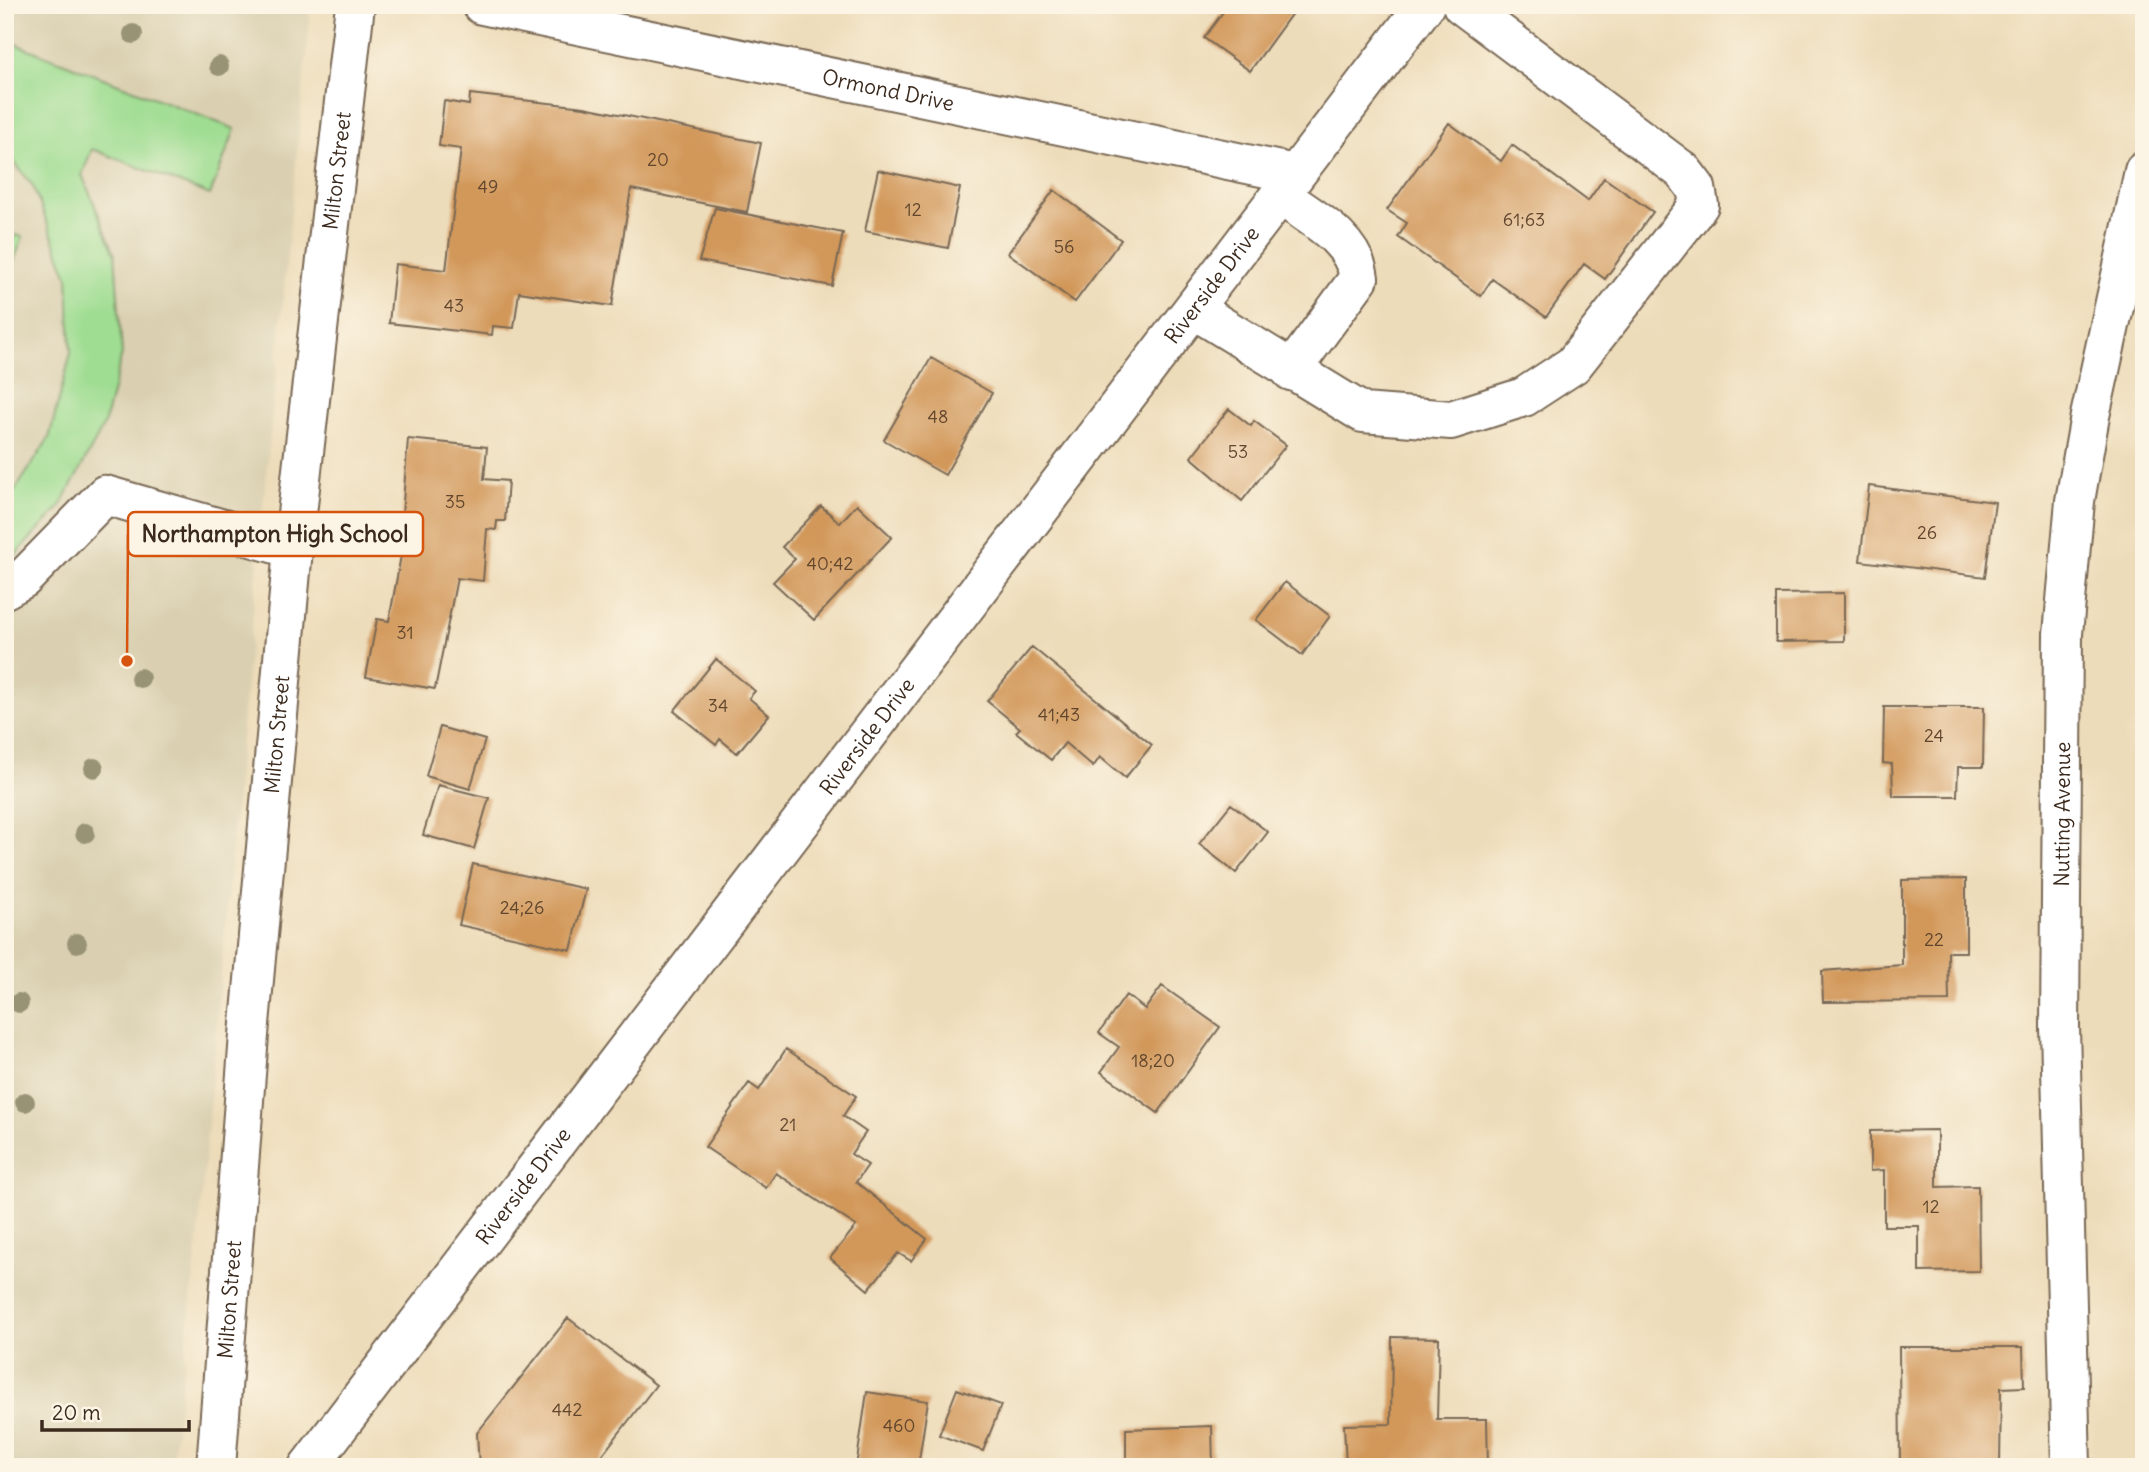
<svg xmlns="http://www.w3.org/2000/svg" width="2149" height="1472" font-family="Delius,sans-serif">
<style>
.built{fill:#dad0b1}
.green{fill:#9fdd92;stroke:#6d8458;stroke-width:2}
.building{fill:#d2985a}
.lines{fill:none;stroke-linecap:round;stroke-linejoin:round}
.minor-casing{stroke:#796854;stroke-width:42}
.minor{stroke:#fff;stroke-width:38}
.tree{fill:#999374}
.labels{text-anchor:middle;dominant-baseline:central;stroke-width:5;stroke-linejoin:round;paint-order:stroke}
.number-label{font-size:18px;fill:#61462d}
.street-label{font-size:21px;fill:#3b2a1e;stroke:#fcf5e5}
.leader{fill:none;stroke:#d7540e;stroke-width:2.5}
.callout-dot{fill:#d7540e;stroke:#fcf5e5;stroke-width:2.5}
.callout{fill:#fcf5e5;stroke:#d7540e;stroke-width:2.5}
.callout-label{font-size:23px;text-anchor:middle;font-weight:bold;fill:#3b2a1e}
</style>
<rect width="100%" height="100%" fill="#fcf5e5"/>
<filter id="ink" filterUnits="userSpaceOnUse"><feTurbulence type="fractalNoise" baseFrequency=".0143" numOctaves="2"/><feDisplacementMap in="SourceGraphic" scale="14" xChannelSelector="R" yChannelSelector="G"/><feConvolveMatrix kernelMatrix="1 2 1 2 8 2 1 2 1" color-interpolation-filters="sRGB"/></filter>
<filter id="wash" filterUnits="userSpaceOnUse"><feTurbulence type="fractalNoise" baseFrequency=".00686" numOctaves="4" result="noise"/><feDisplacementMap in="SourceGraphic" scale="28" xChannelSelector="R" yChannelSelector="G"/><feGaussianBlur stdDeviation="1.57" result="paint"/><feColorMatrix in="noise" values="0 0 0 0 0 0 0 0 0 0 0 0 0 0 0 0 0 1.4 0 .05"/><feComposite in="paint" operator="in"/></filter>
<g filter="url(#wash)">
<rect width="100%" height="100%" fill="#eddcb9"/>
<path class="built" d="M 5,5 L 311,5 L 239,760 L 199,1230 L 172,1467 L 5,1467 Z"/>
<path class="green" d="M 5,40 L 235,129 L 210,195 L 92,149 L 82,175 L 115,254 L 122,354 L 104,425 L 60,507 L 5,566 L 5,506 L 49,438 L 71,353 L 68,277 L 33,186 L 5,151 Z
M 15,235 L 23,237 L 5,284 L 5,261 Z"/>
<g id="blocks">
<path class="building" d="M 1228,5 L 1298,5 L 1250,71 L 1204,38 Z
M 470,94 L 584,107 L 761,143 L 747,212 L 631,189 L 612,306 L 519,292 L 514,328 L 493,326 L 492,335 L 389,323 L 395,264 L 446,270 L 461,149 L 439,146 L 444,101 L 469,105 Z
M 1449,123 L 1501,161 L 1512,145 L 1588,201 L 1604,178 L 1653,212 L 1605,279 L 1584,264 L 1546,317 L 1492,279 L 1481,296 L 1398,237 L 1407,223 L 1387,210 Z
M 878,170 L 960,188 L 948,248 L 865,231 Z
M 1054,190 L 1121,240 L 1075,302 L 1008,253 Z
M 715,208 L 843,233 L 832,286 L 699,261 Z
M 931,358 L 992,393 L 945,475 L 884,440 Z
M 1229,409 L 1251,426 L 1254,421 L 1286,445 L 1242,501 L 1191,457 Z
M 408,439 L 487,447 L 484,479 L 508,481 L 505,521 L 497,521 L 496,530 L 487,529 L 483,581 L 457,578 L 435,689 L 366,677 L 377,619 L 389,621 L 406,528 L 401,528 Z
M 1869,486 L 1995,502 L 1985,577 L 1860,561 Z
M 857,504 L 892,537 L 814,620 L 773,582 L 795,559 L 782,547 L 821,506 L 840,523 Z
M 1285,582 L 1330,616 L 1302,655 L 1256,620 Z
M 1844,593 L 1844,641 L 1776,642 L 1776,594 Z
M 1032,647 L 1152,745 L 1125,778 L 1100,757 L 1093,767 L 1065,743 L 1051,760 L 1016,732 L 1020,728 L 987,701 Z
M 716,659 L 755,691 L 749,698 L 769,715 L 737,753 L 720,739 L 716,745 L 674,711 Z
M 1884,707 L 1984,707 L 1983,767 L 1958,767 L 1957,796 L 1893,796 L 1892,764 L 1883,763 Z
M 440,727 L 485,740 L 470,789 L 426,776 Z
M 438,785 L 489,798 L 474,849 L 423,835 Z
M 1231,804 L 1268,832 L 1236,873 L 1199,844 Z
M 473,864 L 586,889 L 571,950 L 459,925 Z
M 1966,879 L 1966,952 L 1948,952 L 1949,1001 L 1823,1002 L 1822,971 L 1902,965 L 1902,880 Z
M 1162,986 L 1220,1027 L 1158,1113 L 1101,1072 L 1119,1047 L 1099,1033 L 1126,995 L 1145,1009 Z
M 786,1049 L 856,1096 L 843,1116 L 866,1132 L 851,1154 L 868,1165 L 856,1182 L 927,1239 L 911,1261 L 898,1253 L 868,1290 L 830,1258 L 856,1226 L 776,1173 L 766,1188 L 705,1147 L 749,1083 L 759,1090 Z
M 1937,1130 L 1937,1187 L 1978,1186 L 1979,1271 L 1919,1272 L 1919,1226 L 1884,1226 L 1884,1170 L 1870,1171 L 1870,1131 Z
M 568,1318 L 656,1385 L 593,1467 L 479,1467 L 477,1433 Z
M 1392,1337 L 1439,1338 L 1437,1419 L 1487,1419 L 1488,1467 L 1346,1467 L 1344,1425 L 1391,1424 Z
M 1899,1347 L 2023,1347 L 2024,1387 L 2001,1388 L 2000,1467 L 1900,1467 Z
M 957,1389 L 1001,1405 L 983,1451 L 939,1435 Z
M 867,1392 L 928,1401 L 918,1467 L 856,1467 Z
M 1212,1426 L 1213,1467 L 1126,1467 L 1126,1429 Z"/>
</g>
</g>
<g filter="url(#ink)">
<use href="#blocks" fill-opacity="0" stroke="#796854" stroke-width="2"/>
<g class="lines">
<g class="minor-casing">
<g id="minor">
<path id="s1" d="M 482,5 L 1295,174"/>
<path d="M 1280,195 C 1310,217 1354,238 1359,278 L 1291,371"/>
<path d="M 1195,310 L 1363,413 L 1451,420 L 1524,397 L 1573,365 L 1699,205 L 1696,188 L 1683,171 L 1462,5"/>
<path d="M 5,589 L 23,579 L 105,495 L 293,549"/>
<path id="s2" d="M 216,1467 L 249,1035 L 293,549 L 355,5"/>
<path id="s3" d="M 308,1467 L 1425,5"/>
<path id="s4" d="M 2071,1467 L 2060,1027 L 2063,634 L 2075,501 L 2090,416 L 2144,171"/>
</g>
</g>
<use href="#minor" class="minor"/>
</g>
<g class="tree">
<circle cx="133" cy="34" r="10"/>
<circle cx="219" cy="66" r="10"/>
<circle cx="140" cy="678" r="10"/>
<circle cx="94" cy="768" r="10"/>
<circle cx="85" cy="833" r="10"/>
<circle cx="77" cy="943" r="10"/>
<circle cx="19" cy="1003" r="10"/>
<circle cx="25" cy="1102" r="10"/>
</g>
</g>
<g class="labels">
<g class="number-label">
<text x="658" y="159">20</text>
<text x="488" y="186">49</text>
<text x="913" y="209">12</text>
<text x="1524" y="219">61;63</text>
<text x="1064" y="246">56</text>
<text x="454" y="305">43</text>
<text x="938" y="416">48</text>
<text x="1238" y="451">53</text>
<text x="455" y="501">35</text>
<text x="1927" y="532">26</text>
<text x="830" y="563">40;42</text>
<text x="405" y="632">31</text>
<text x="718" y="705">34</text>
<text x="1059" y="714">41;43</text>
<text x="1934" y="735">24</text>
<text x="522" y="907">24;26</text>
<text x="1934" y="939">22</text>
<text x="1153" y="1060">18;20</text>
<text x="788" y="1124">21</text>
<text x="1931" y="1206">12</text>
<text x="567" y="1409">442</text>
<text x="899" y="1425">460</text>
</g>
<g class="street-label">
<text stroke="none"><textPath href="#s1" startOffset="415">Ormond Drive</textPath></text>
<text stroke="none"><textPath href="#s2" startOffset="1302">Milton Street</textPath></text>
<text stroke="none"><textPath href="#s3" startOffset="1488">Riverside Drive</textPath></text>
<text stroke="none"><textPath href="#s2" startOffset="735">Milton Street</textPath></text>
<text stroke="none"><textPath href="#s3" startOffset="920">Riverside Drive</textPath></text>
<text stroke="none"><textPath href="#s4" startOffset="653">Nutting Avenue</textPath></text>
<text stroke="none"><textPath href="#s3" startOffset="354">Riverside Drive</textPath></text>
<text stroke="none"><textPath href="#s2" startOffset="168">Milton Street</textPath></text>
</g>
</g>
<path class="leader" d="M127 661L128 534"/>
<circle class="callout-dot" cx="127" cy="661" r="7"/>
<rect class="callout" x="128" y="512" width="295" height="44" rx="7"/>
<g class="callout-label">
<text x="275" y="542">Northampton High School</text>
</g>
<rect width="2149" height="1472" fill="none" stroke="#fcf5e5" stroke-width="28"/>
<path d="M42 1420v10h147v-10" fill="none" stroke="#3b2a1e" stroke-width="3.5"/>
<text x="52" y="1420" font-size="21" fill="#3b2a1e" stroke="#fcf5e5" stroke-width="5" paint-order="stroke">20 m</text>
</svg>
